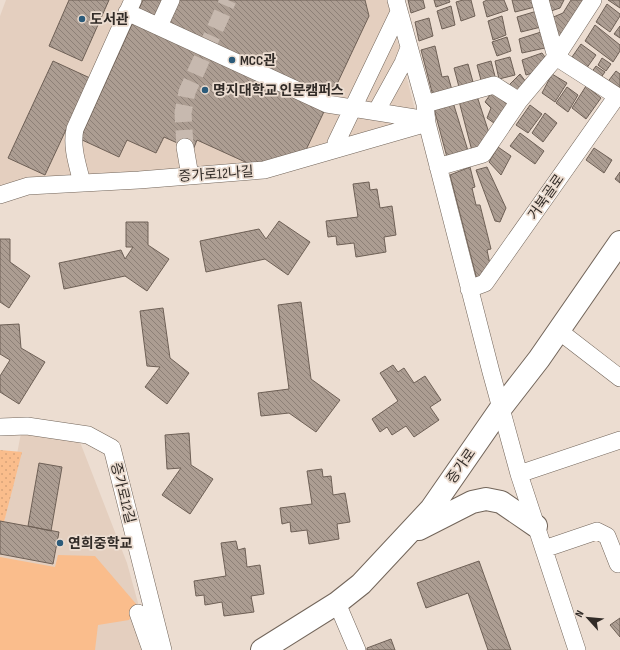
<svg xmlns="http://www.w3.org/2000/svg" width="620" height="650" font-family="'Sofia Sans Condensed','Noto Sans KR',sans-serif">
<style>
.built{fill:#e4cfbf}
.grass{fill:url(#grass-dots)}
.pitch{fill:#fabd8c}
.building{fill:url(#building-back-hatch);stroke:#6e6056}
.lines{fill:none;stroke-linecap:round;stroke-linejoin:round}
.minor-tunnel{stroke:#c7b9af;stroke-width:17;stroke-dasharray:17 8;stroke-linecap:butt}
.minor-casing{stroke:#72655a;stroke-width:18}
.major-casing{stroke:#72655a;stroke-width:24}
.minor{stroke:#fff;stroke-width:17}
.major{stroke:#fff;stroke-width:22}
.poi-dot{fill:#2c5b7a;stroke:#ecddd1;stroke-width:1.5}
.labels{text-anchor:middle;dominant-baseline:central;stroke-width:3.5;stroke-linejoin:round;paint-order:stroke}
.poi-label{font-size:14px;font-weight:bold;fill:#312b27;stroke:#ecddd1;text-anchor:start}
.street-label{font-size:14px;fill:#312b27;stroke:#ecddd1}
</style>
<defs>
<pattern id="grass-dots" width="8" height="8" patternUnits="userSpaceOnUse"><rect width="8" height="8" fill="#fabd8c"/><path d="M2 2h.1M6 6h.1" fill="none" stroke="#d7a379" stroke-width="1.8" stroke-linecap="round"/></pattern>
<pattern id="building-back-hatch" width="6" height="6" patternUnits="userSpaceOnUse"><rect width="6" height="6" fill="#ac9d92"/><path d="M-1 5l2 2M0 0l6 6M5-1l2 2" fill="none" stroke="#8d8077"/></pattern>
</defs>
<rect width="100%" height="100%" fill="#ecddd1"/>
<path class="built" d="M 6,0 L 387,0 L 417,118 L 263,165 L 0,195 L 0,16 Z
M 21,433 L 80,442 L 127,563 L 151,650 L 0,650 L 0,522 L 4,522 Z"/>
<path class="grass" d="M 0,450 L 22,452 L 4,522 L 0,522 Z"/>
<path class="pitch" d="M 58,555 L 95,556 L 137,605 L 129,620 L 98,625 L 95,650 L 0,650 L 0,557 L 55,567 Z"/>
<path class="building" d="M 69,0 L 109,0 L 82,61 L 49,46 Z
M 143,0 L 365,0 L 369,16 L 305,152 L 254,166 L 197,140 L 193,150 L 164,137 L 156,153 L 127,140 L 119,157 L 80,139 Z
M 408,0 L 423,0 L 425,8 L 411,13 Z
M 434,0 L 449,0 L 450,2 L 436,7 Z
M 463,0 L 471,0 L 475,16 L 461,21 L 456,2 Z
M 487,0 L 504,0 L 508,10 L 487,17 L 483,2 Z
M 512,0 L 533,0 L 535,7 L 515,12 Z
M 548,0 L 564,0 L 560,8 L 551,11 Z
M 571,0 L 586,0 L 562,36 L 555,37 L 551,18 L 563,13 Z
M 608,0 L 620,0 L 620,8 Z
M 607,4 L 620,14 L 620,16 L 610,32 L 596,22 Z
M 451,6 L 455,25 L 442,29 L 437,11 Z
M 537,11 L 541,27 L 521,32 L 517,17 Z
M 502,16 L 506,35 L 493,40 L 488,21 Z
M 429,18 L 433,36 L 419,41 L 415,22 Z
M 595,25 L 620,45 L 620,51 L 613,62 L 585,41 Z
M 620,26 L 620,38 L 614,34 Z
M 541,32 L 545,48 L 522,53 L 519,39 Z
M 507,37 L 511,51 L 497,56 L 492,42 Z
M 581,44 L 596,55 L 586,69 L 572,57 Z
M 435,46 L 442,77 L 448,76 L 452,90 L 433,96 L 421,50 Z
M 542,53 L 545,57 L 539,71 L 526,75 L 522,60 Z
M 510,57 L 515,75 L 499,79 L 495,61 Z
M 602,58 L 611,64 L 606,71 L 598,65 Z
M 53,61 L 90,78 L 45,175 L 8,158 Z
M 491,61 L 496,80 L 482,84 L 477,65 Z
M 468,64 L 473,82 L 459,87 L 454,68 Z
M 596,66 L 605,72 L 599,80 L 591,73 Z
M 616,71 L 620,74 L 620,88 L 606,84 Z
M 520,74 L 526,82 L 517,96 L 505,89 Z
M 552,74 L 567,83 L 555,102 L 542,93 Z
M 586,86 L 601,98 L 586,119 L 572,108 Z
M 567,87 L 578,95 L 568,112 L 556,103 Z
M 494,89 L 507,99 L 508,108 L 498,126 L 487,118 L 491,108 L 485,102 Z
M 477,96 L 490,136 L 479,150 L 472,151 L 459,101 Z
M 452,99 L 469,154 L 448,161 L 433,105 Z
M 530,105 L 542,114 L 528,133 L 516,125 Z
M 545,113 L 557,123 L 543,142 L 532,133 Z
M 520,133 L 544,151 L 535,164 L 510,146 Z
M 498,147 L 511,156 L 501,175 L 489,162 Z
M 594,148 L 612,160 L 604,173 L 586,160 Z
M 470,167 L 475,187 L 472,188 L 476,205 L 480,205 L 491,249 L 487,250 L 491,269 L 477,280 L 450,175 Z
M 487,167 L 506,208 L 500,222 L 495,221 L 476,170 Z
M 620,172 L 620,183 L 615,179 Z
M 369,182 L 370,190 L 377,189 L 380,208 L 392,206 L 396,235 L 384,237 L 386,252 L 356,257 L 354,243 L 337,245 L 336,236 L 328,237 L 326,221 L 358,217 L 353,184 Z
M 279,221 L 310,242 L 288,275 L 265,259 L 206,272 L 200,241 L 259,229 L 266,239 Z
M 126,222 L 148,222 L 148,245 L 169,259 L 147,291 L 125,276 L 64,289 L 59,263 L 121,250 L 125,259 L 133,247 L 126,247 Z
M 0,239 L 10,239 L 10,262 L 30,276 L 9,308 L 0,302 Z
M 301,302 L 311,379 L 340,400 L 316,432 L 289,413 L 261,416 L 258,393 L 289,389 L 278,305 Z
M 163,308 L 170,358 L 189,373 L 167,404 L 145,387 L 160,367 L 147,366 L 140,311 Z
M 19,324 L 21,348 L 45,362 L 19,404 L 0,392 L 0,376 L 10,360 L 0,354 L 0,325 Z
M 393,365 L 398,372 L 404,368 L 414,383 L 425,376 L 441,400 L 430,407 L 439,420 L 414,437 L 406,426 L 392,435 L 387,427 L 380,432 L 372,419 L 398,401 L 380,373 Z
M 189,433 L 191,465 L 213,479 L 190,514 L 162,495 L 181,468 L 167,469 L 165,435 Z
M 39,463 L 62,467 L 51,531 L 28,526 Z
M 322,469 L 323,477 L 331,476 L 333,495 L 345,493 L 350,522 L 337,524 L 339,539 L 309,544 L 307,530 L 291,532 L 290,522 L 282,524 L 280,508 L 312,504 L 307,471 Z
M 0,521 L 59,532 L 53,564 L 0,554 Z
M 236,541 L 238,550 L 245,548 L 247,567 L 260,565 L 264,594 L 251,596 L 254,612 L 224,616 L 222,602 L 205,605 L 204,595 L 196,596 L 194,581 L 226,576 L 221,543 Z
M 479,561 L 511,650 L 488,650 L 468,593 L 426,608 L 417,583 Z
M 620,618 L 620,637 L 610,625 Z
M 391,639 L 395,650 L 367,650 L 367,648 Z"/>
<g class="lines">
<path class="minor-tunnel" d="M 185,147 L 183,113 L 187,92 L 228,0"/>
<g class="minor-casing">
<path id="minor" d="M 396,0 L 425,104 L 427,123 L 491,372 L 519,474 L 577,650
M 540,0 L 556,57 L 620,98
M 127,12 L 327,104 L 415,118 L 427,123
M 159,26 L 171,0
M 425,104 L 494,85 L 519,101
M 376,112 L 403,63 L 409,48
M 336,143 L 399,12
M 185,147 L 190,176
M 438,167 L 483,154 L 519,101 L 556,57 L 593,0
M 82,183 C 78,166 71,147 75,129 L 133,0
M 0,195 L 28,186 L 139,180 L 264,170 L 427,123
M 469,289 L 485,283 L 617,96
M 559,331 L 620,378
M 0,427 L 27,426 L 88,435 L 112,448 L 163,650
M 519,474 L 620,440
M 544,549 L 597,531 L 607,536 L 618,564
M 337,603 L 357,650
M 138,613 L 151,650"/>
</g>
<g class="major-casing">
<path id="major" d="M 419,529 L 472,502 L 486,499 L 501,502 L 536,526
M 262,650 L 337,603 L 361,584 L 431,509 L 501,408 L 539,359 L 620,242"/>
</g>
<use href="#minor" class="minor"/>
<use href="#major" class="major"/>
</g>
<g class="poi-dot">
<circle cx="82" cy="19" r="4"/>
<circle cx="232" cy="60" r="4"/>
<circle cx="205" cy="90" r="4"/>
<circle cx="60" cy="543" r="4"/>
</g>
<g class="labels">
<g class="poi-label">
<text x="90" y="19">도서관</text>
<text x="240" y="60">MCC관</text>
<text x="213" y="90">명지대학교 인문캠퍼스</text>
<text x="68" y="543">연희중학교</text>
</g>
<g class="street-label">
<text transform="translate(216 174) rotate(-4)">증가로12나길</text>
<text transform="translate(546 197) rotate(-55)">거북골로</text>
<text transform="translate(461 466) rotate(-55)">증가로</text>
<text transform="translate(123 493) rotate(76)">증가로12길</text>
</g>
</g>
<g transform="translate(588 618) rotate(297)" stroke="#ecddd1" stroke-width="3" paint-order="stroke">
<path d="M0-3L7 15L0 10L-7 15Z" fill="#312b27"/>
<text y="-6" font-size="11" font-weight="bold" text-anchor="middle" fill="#312b27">N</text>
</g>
</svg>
